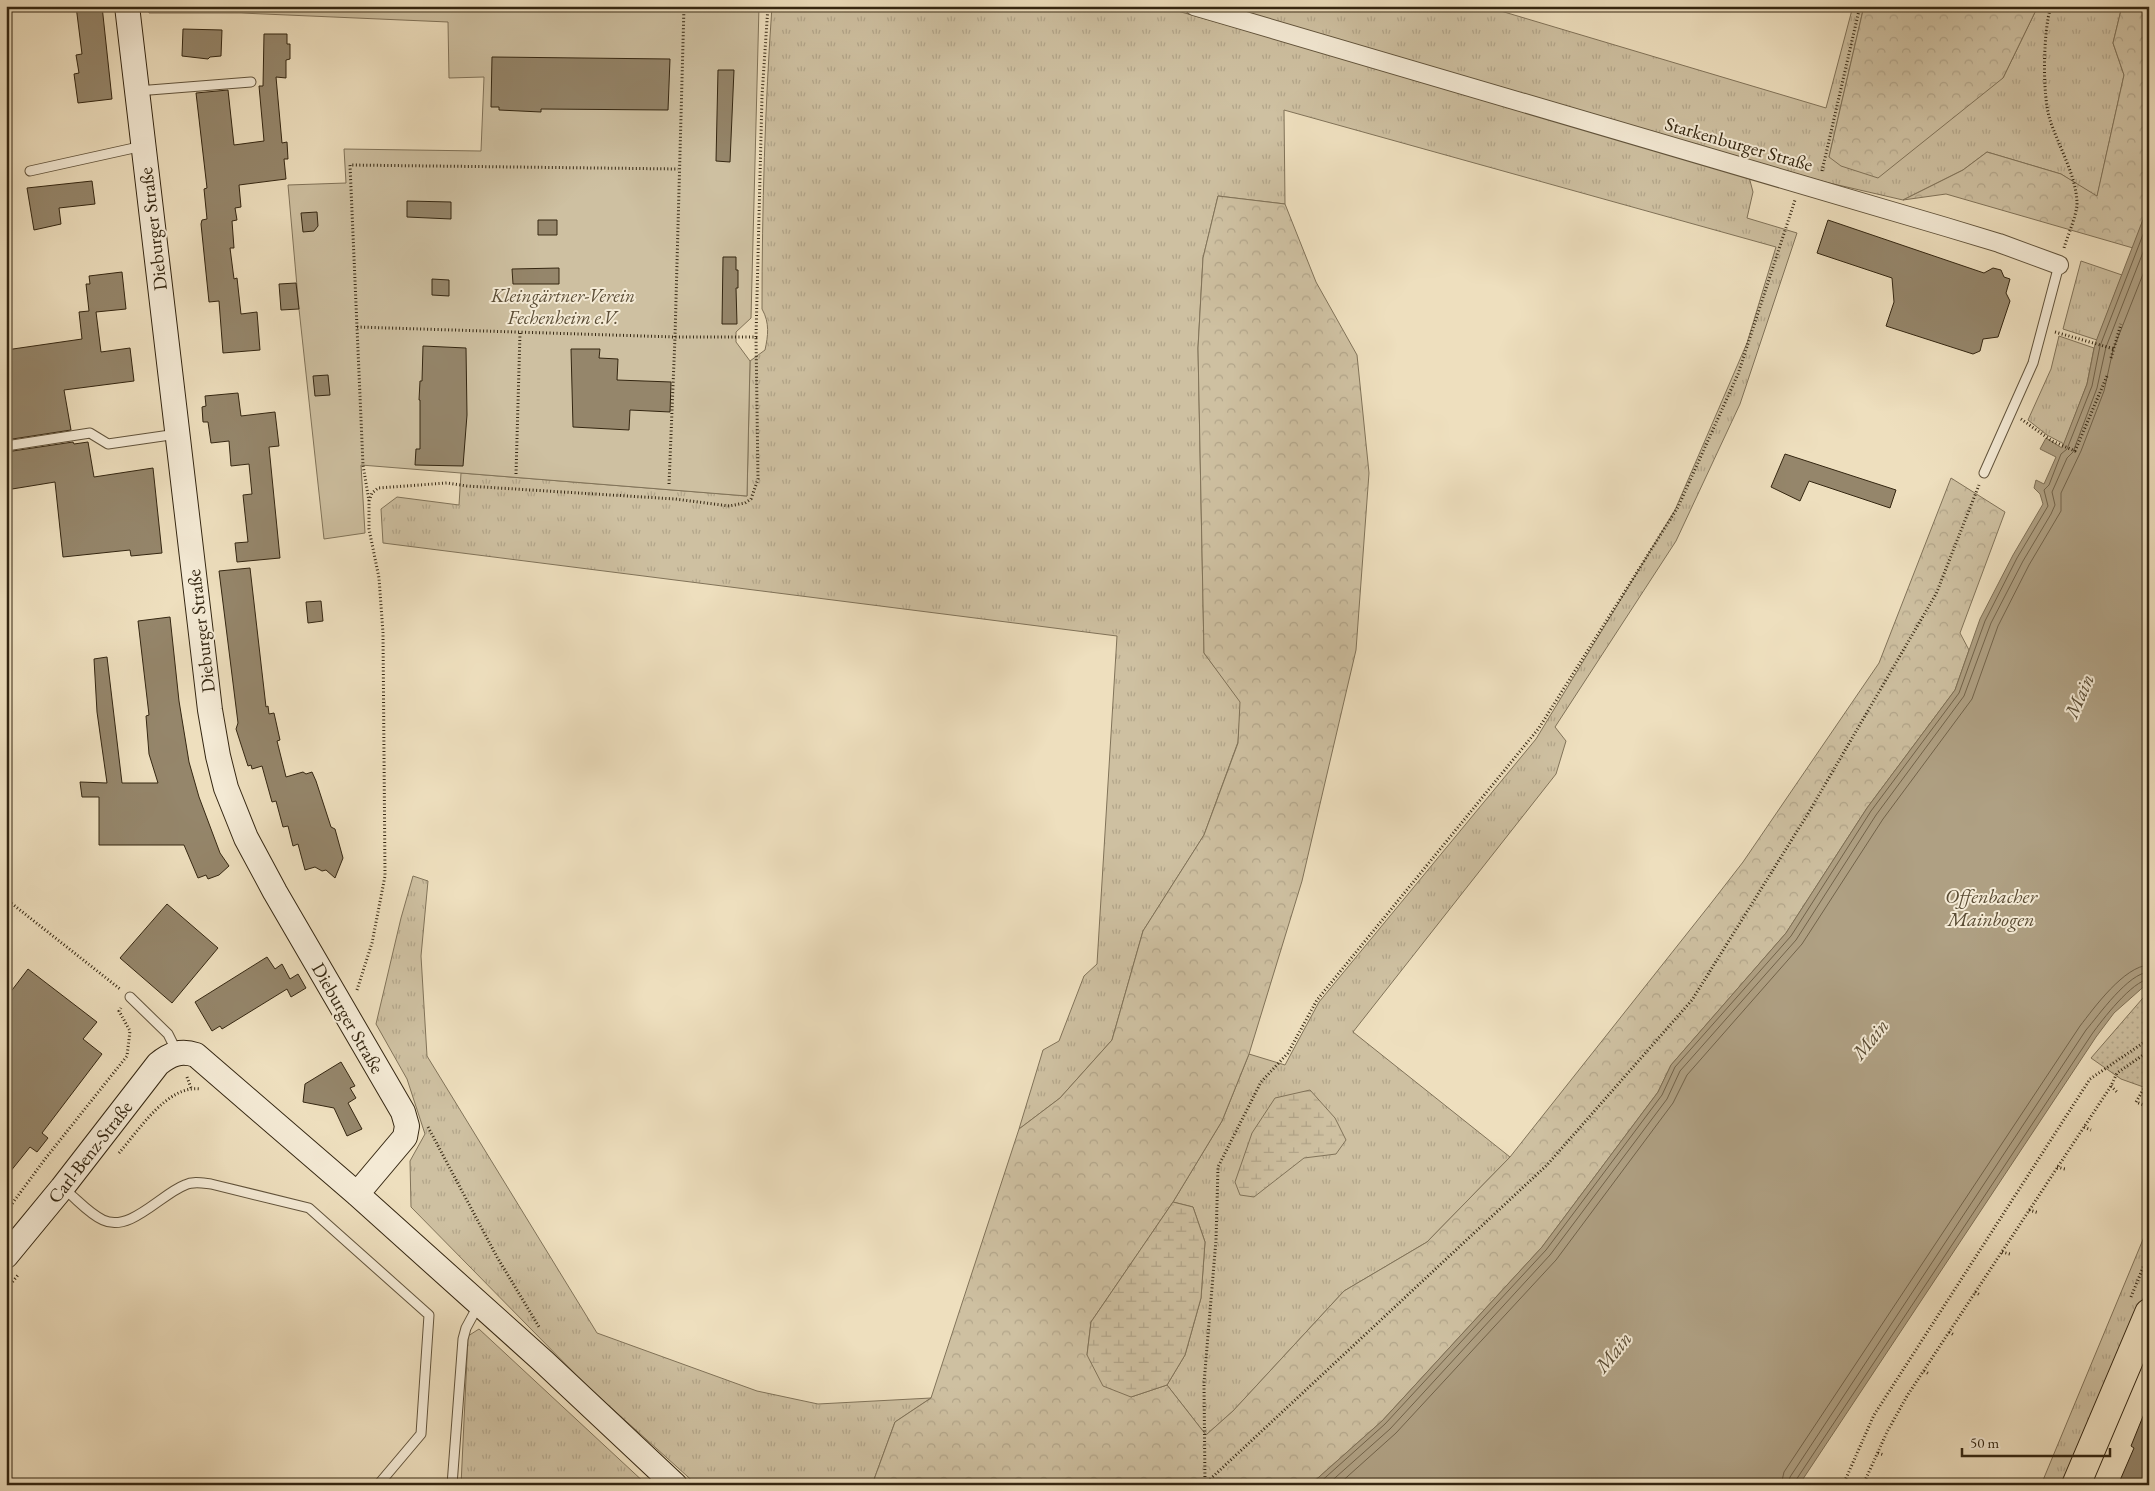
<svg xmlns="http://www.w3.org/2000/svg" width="2155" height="1491" font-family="'EB Garamond',serif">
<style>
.grass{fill:url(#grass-tufts);stroke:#817359}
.forest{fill:url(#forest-crowns);stroke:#817359}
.wetland{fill:url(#wetland-marsh);stroke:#817359}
.park{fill:url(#park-dots);stroke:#817359}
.garden{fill:#cec0a1;stroke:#817359}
.water{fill:#afa083;stroke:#7e6f55}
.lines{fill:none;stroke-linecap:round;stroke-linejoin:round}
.shore{stroke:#72634a;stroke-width:1}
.building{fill:#95866b;stroke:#342611}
.lane-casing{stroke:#62543c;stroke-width:11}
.street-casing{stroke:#62543c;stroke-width:20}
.secondary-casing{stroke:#342611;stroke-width:26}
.primary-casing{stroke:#342611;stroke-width:30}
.path{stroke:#342611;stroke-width:3;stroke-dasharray:1 2.5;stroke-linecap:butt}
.lane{stroke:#f4ead5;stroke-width:9}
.street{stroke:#f4ead5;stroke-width:18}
.secondary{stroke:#f4ead5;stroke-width:24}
.primary{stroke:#eedfbe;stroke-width:28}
.labels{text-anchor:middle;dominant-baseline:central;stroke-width:4;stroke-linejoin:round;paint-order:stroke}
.street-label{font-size:19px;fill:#342611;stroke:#f4ead5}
.park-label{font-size:19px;font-style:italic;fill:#5a4c35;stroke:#f4ead5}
.water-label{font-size:20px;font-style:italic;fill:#594b33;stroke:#f4ead5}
</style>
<defs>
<pattern id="grass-tufts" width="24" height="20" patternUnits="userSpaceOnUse" patternTransform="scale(1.25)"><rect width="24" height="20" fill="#cec0a1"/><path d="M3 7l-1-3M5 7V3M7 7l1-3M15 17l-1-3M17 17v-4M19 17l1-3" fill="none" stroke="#b2a58a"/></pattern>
<pattern id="forest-crowns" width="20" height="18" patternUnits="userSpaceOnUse" patternTransform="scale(1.25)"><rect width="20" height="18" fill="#cec0a1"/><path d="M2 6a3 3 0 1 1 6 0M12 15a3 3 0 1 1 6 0" fill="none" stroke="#b2a58a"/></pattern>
<pattern id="wetland-marsh" width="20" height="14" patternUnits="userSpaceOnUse" patternTransform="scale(1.25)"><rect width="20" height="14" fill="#cec0a1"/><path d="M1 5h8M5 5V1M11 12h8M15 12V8" fill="none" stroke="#b2a58a"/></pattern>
<pattern id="park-dots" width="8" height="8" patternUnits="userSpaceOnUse" patternTransform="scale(1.25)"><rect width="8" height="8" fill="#cec0a1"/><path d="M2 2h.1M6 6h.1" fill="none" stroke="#b2a58a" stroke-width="1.8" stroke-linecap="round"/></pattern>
</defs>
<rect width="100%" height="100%" fill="#eedfbe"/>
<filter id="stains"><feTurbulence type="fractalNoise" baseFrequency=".004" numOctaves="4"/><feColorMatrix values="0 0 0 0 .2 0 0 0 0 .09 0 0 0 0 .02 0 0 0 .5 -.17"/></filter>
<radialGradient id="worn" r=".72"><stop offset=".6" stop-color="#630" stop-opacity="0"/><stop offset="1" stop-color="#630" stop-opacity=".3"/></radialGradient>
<path class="grass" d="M 772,6 L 1160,6 L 1748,173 L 1753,192 L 1747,218 L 1797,233 L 1740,404 L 1676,541 L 1555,727 L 1566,741 L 1556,774 L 1353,1032 L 1510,1157 L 1427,1242 L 1344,1291 L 1233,1411 L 1206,1435 L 1167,1385 L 1185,1355 L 1201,1298 L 1205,1242 L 1193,1207 L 1173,1202 L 1222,1121 L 1249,1054 L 1285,1065 L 1319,1002 L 1536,739 L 1675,510 L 1747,343 L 1776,247 L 1284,110 L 1285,204 L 1218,196 L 1203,258 L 1198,348 L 1204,653 L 1241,702 L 1238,742 L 1204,835 L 1143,931 L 1112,1040 L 1060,1098 L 1019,1129 L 1043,1050 L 1059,1041 L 1084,976 L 1097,964 L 1117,636 L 383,543 L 381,509 L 397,497 L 459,505 L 461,473 L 747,496 L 750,361 L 765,350 C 768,336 770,323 762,309 C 762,208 765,107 772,6 Z
M 1212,6 L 1484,6 L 1826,108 L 1853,6 L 1864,6 L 1829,157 L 2003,78 L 2038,6 L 2122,6 L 2113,43 L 2124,75 L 2097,197 L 2061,174 L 1987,152 L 1963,170 L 1903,200 L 1825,182 Z
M 2081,261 L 2122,275 L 2097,340 L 2063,329 Z
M 2059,336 L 2094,348 L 2087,384 L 2064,444 L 2047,435 L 2028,420 L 2051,369 Z
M 413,876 L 428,881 L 421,956 L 427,1056 L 597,1333 L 757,1391 L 818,1404 L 931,1398 L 895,1422 L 872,1485 L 697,1485 L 587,1386 L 411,1207 L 410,1161 L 425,1134 L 407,1079 L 376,1024 L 401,918 Z
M 2149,1225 L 2149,1284 L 2065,1485 L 2041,1485 Z
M 479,1329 L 647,1485 L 461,1485 L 468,1336 Z"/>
<path class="forest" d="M 1864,6 L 2038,6 L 2003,78 L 1878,178 L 1841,166 L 1829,157 Z
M 2122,6 L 2149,6 L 2149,204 L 2133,248 L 1946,194 L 1903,200 L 1963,170 L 1987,152 L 2061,174 L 2097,196 L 2124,75 L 2113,43 Z
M 1218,196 L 1285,204 L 1316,282 L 1357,355 L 1369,473 L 1356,650 L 1302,881 L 1249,1054 L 1222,1121 L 1173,1202 L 1091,1322 L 1087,1355 L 1131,1397 L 1167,1385 L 1206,1435 L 1233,1411 L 1344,1291 L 1427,1242 L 1510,1157 L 1712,902 L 1743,862 L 1879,663 L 1951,478 L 2005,512 L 1960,633 L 1969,650 L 1955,690 L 1867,808 L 1786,933 L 1671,1065 L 1658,1092 L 1542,1247 L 1382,1421 L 1310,1485 L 872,1485 L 895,1422 L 931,1398 L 1019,1129 L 1060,1098 L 1112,1040 L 1143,931 L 1204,835 L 1238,743 L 1240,702 L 1204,653 L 1198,348 L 1203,258 Z"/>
<path class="wetland" d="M 1310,1090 L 1335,1118 L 1346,1140 L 1336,1154 L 1304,1158 L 1254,1197 L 1240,1195 L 1235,1182 L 1252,1133 L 1275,1098 Z
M 1173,1202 L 1193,1207 L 1205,1242 L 1201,1298 L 1185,1355 L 1167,1385 L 1131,1397 L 1103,1386 L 1087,1355 L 1091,1322 Z"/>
<path class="park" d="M 2149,991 L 2149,1089 L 2121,1079 L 2091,1058 Z"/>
<path class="garden" d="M 148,6 L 759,6 L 751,318 L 736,332 L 736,342 L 750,361 L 747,496 L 361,465 L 365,533 L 324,539 L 299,309 L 288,185 L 346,183 L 344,149 L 481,151 L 484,77 L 449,78 L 448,22 L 241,13 L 149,13 Z"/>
<path class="water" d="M 2149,204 L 2149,982 L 2114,1013 L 2096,1037 L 1799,1485 L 1310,1485 L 1382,1421 L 1542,1247 L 1658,1092 L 1671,1065 L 1786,933 L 1867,808 L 1955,690 L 1980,619 L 2013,555 L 2043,504 L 2040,494 L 2034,488 L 2036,480 L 2044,484 L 2056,457 L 2040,449 L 2046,438 L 2062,448 L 2087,384 L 2095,344 Z"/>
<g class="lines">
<path class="shore" d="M 1317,1485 L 1385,1424 L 1546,1250 L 1662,1095 L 1675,1067 L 1791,936 L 1871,811 L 1959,693 L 1985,621 L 2017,558 L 2048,506 L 2044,490 L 2049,485 L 2061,454 L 2067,449 L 2092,386 L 2100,346 L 2149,219
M 1327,1485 L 1390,1429 L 1550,1255 L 1667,1099 L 1680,1071 L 1796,940 L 1876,815 L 1964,696 L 1991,623 L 2023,561 L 2051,514 L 2055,505 L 2052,492 L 2067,458 L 2073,452 L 2097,388 L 2106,347 L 2149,237
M 1338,1485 L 1396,1433 L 1556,1260 L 1673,1103 L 1687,1075 L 1802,944 L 1883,819 L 1972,699 L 1998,626 L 2029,565 L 2061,511 L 2061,493 L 2081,451 L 2104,391 L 2113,350 L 2149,259
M 1781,1485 L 1784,1472 L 2080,1026 C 2094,1008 2124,966 2149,965
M 1788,1485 L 1790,1477 L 2086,1030 C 2099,1015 2128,973 2149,972
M 1795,1485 L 1796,1480 L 2092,1034 C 2102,1020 2132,981 2149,979"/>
</g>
<path class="building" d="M 76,6 L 102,6 L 112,99 L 78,103 L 74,74 L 79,73 L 76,55 L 82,54 Z
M 183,29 L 222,30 L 221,56 L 210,57 L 208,59 L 182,56 Z
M 264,34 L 287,34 L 287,44 L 290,44 L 290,59 L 286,60 L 286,78 L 276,77 L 282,143 L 287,142 L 288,159 L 284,159 L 286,179 L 239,185 L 241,207 L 235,208 L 237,220 L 232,221 L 234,248 L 230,248 L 234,279 L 237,278 L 241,314 L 257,312 L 260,350 L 223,353 L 219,301 L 209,302 L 201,224 L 202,220 L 207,219 L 204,189 L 207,188 L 196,93 L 228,90 L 234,145 L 264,141 L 259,86 L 263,86 Z
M 492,57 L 670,59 L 668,110 L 541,109 L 541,112 L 499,110 L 499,107 L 491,107 Z
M 718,70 L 734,70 L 730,162 L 716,161 Z
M 92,181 L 95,204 L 59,208 L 61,224 L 34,230 L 27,188 Z
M 407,201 L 451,202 L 451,219 L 407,217 Z
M 317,212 L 318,226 L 314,231 L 303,232 L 301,213 Z
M 538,220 L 557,220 L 557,235 L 538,235 Z
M 1828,220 L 1984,273 L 1993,268 L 2001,270 L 2004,277 L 2010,279 L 2006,293 L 2010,301 L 1998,337 L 1983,339 L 1980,351 L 1973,354 L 1886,326 L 1894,302 L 1892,278 L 1817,253 Z
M 723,257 L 736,257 L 736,270 L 738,270 L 738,288 L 736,288 L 737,324 L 722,324 Z
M 559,268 L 559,284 L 513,284 L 512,269 Z
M 122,272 L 126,309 L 96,312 L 101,352 L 130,348 L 134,381 L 64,390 L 71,430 L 6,440 L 6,350 L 82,339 L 79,312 L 89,311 L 86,284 L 90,284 L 89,276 Z
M 432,279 L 449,280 L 449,296 L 432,295 Z
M 296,283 L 299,309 L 281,310 L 279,284 Z
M 423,346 L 466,348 L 467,415 L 463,466 L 415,465 L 416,449 L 420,449 L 420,400 L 419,400 L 420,381 L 422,381 Z
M 571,349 L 600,349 L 599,358 L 618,359 L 617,380 L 671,382 L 670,412 L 630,410 L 629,430 L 573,427 Z
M 328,375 L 330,395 L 315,396 L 313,376 Z
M 238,393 L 241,416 L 275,412 L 279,446 L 269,447 L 280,558 L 237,562 L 235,543 L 248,542 L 243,495 L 252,494 L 249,464 L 231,466 L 229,441 L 211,443 L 208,422 L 203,422 L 202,407 L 206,406 L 205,396 Z
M 73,442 L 74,444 L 88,442 L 94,477 L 153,468 L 162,553 L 131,556 L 130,550 L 63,557 L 55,482 L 6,490 L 6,452 Z
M 1785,454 L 1896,490 L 1890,508 L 1809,481 L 1800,501 L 1771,487 Z
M 250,568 L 266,707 L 268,706 L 269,714 L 274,713 L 280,740 L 277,741 L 286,777 L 303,772 L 306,774 L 312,772 L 316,781 L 331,827 L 335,829 L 343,858 L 335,878 L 326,870 L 322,871 L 315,867 L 305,870 L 298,844 L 293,846 L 288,826 L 283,827 L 276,801 L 272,802 L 262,766 L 252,769 L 251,765 L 248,766 L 236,729 L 238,723 L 219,571 Z
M 321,601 L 323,621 L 308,623 L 306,602 Z
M 170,617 L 179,701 L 189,762 L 199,797 L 220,853 L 229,866 L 219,875 L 208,879 L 206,875 L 198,878 L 184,845 L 99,845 L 99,797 L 82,797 L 80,782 L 107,783 L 97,712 L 94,659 L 107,657 L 122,783 L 158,783 L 149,754 L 146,716 L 149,715 L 138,621 Z
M 167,904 L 218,948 L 172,1003 L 120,958 Z
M 267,957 L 275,969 L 282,964 L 290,979 L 298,974 L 306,988 L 291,997 L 287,989 L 222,1029 L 220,1026 L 212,1031 L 195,1002 Z
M 28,969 L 97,1022 L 83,1039 L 102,1054 L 42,1133 L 48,1138 L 37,1152 L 30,1147 L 6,1177 L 6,998 Z
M 341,1062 L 355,1086 L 350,1088 L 356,1098 L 348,1103 L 362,1129 L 347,1136 L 334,1108 L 303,1102 L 305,1084 Z
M 2148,1404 L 2149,1485 L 2118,1485 L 2134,1448 L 2131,1446 Z"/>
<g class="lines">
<g class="lane-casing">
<path id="lane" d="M 137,91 L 251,82
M 30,171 L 143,146
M 6,446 L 90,433 L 108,444 L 177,434
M 1984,473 L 2033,363 L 2059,265
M 130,997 L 168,1034 L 177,1052
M 64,1189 C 77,1199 88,1213 103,1220 C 130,1233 161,1194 185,1185 C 193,1181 202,1183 211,1184 L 309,1208 L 429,1315 L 421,1434 L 378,1485
M 452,1485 L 463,1339 L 466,1328 L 479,1304"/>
</g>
<g class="street-casing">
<path id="street" d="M 1194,6 L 1946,227 L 1999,243 L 2059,265"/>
</g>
<g class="secondary-casing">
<path id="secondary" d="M 127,6 L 210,710 L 218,756 L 226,788 L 246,838 L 275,892 L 403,1112 L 407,1126 L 405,1137 L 357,1194
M 6,1256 L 62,1188 L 158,1064 C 170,1054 181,1050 196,1055 L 357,1194 L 544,1362 L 675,1485"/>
</g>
<g class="primary-casing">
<path id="primary" d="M 2076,1485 L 2149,1313"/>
</g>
<path class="path" d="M 2051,6 C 2043,31 2042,95 2050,120 C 2058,145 2077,177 2077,204 C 2076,218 2068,234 2064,248
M 1822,171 L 1860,6
M 357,327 L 350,165 L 678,169
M 2055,332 L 2114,349
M 2111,358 L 2121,324
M 2021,419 L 2052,441 L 2075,451 L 2107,376
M 516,474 L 520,333
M 669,484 L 675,337 L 684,6
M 369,501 L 372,493 L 378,488 L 447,483 L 467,486 L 675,499 L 729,506 L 745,503 L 751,499 L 758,479 L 756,337
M 6,899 L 120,989
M 357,990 L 372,943 L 385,876 L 383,633 L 379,578 L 369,529 L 369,501 L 363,465 L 357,327 L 675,337 L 756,337 L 762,96 L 768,6
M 187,1077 L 191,1088
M 2149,1080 L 2136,1102 L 2149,1107
M 2111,1086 L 2117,1092
M 428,1127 L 497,1257 L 539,1327
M 2084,1127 L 2091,1130
M 119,1153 C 139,1130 168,1084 201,1089
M 2057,1167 L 2065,1169
M 2029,1210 L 2039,1213
M 6,1212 L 45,1159 L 127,1056 L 130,1031 L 119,1011 L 121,1008
M 2002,1252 L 2010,1254
M 6,1290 L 18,1275
M 1975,1292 L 1980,1295
M 2131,1297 L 2149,1253
M 1949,1332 L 1954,1335
M 1924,1371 L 1929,1374
M 1878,1453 L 1884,1455
M 1205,1484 L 1204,1383 L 1216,1240 L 1218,1167 L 1261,1082 L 1288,1053 L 1317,1000 L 1539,728 L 1678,507 L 1738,374 L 1795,200
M 1205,1484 L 1547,1165 L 1692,1000 L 1809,812 L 1936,594 L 1979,485
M 1843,1485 L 1874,1415 L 2090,1079 L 2149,1039
M 1863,1485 L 1887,1432 L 1907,1396 L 2111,1086 L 2117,1073 L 2149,1051"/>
<use href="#lane" class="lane"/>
<use href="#street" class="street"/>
<use href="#secondary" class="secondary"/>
<use href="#primary" class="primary"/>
</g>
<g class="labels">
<g class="street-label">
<text transform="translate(1739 144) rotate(16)">Starkenburger Straße</text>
<text transform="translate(153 229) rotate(-97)">Dieburger Straße</text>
<text transform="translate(201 631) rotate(-97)">Dieburger Straße</text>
<text transform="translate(348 1018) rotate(60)">Dieburger Straße</text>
<text transform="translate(90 1152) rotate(-52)">Carl-Benz-Straße</text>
</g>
<g class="park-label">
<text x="563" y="295">Kleingärtner-Verein<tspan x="563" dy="22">Fechenheim e.V.</tspan></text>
</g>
<g class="water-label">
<text transform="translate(2079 696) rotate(-67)">Main</text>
<text x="1991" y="896">Offenbacher<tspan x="1991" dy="23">Mainbogen</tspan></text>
<text transform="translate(1870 1039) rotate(-51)">Main</text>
<text transform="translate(1613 1352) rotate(-51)">Main</text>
</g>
</g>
<rect width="2155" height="1491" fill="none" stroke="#eedfbe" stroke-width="25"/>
<rect x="8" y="8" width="2140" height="1476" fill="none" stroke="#342611" stroke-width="2.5"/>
<rect x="12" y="12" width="2130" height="1466" fill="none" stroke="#342611"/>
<path d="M1962 1448v8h148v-8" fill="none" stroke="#342611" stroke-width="2.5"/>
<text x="1970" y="1448" font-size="15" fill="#342611" stroke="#f4ead5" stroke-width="4" paint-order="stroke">50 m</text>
<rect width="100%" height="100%" filter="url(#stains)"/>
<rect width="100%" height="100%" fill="url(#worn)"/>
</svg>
